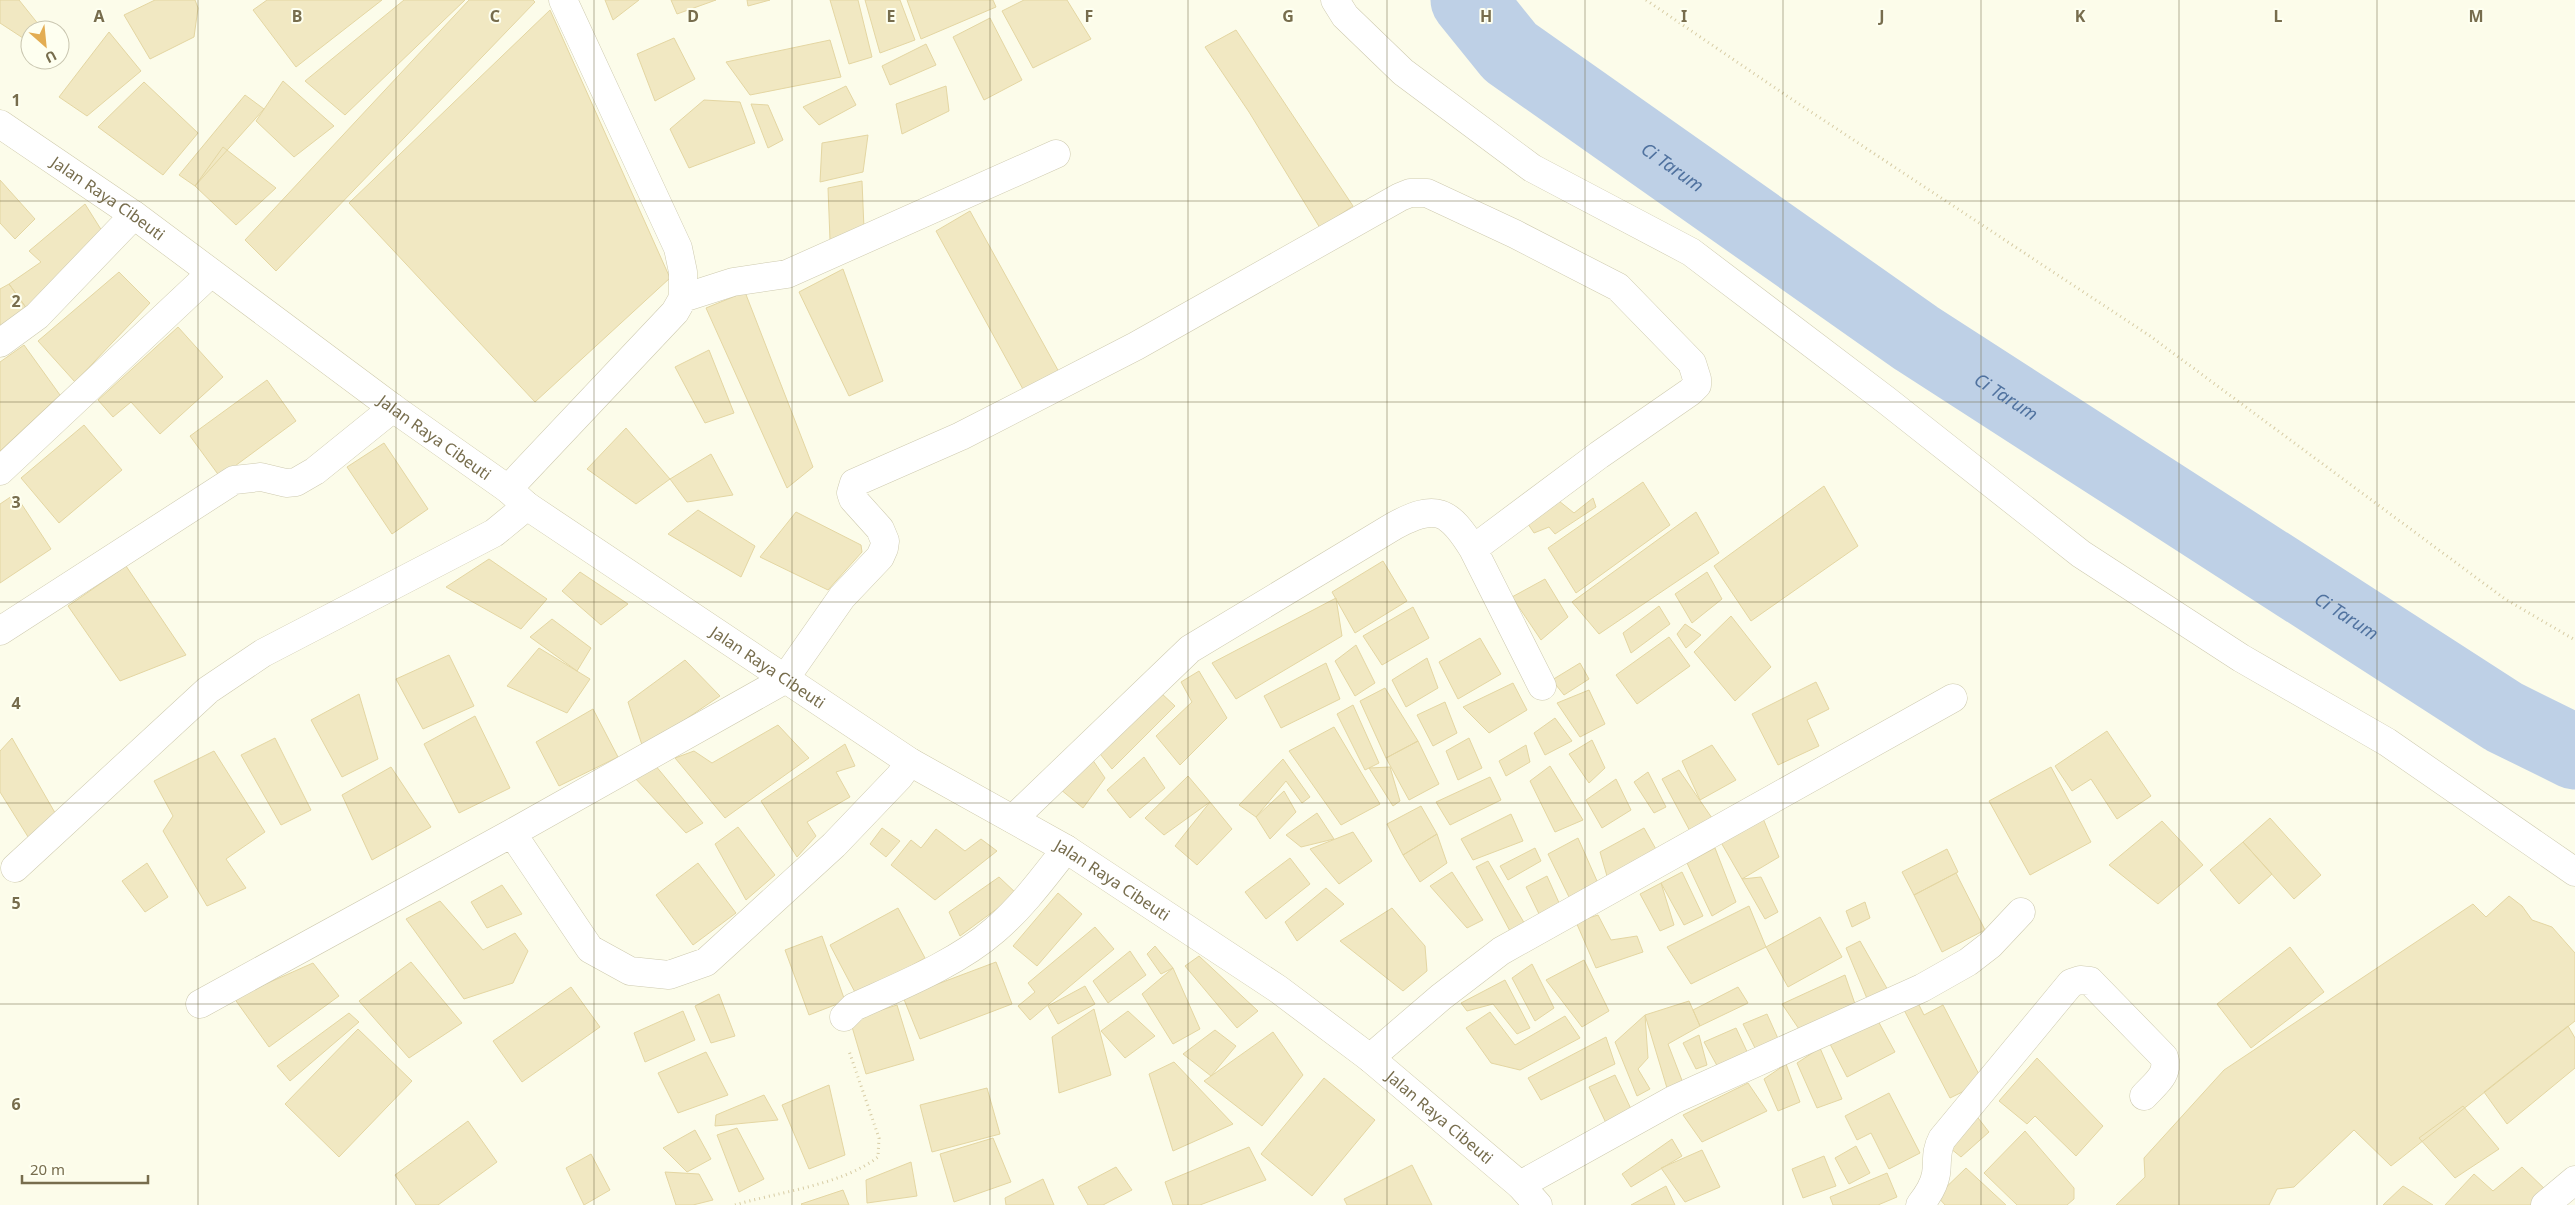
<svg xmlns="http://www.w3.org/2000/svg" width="2575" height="1205" font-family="'Noto Sans',sans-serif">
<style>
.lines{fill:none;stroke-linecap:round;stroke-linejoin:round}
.river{stroke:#bed0e6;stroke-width:75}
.building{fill:#f1e8c2;stroke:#e4d6a2}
.minor-casing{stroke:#cecaaf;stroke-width:29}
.secondary-casing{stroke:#cfcaab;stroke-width:29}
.path{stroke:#d7cca4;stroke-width:3;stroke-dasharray:1 4;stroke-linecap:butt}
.minor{stroke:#fff;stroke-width:28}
.secondary{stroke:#fff;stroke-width:28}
.grid{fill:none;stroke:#776d4d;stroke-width:1;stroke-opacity:0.55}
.labels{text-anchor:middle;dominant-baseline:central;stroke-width:4;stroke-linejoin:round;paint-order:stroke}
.street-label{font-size:16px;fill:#776d4d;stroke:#fefff0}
.water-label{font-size:18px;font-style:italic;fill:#50729f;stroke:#fefff0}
.grid-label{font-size:16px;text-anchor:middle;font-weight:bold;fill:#776d4d;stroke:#fefff0;stroke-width:4;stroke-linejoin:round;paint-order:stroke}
</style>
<rect width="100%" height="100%" fill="#fcfcea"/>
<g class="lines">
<path class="river" id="s1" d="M 1468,0 L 1510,52 L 1916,338 L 2504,717 L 2575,752"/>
</g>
<path class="building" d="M 0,0 L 19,0 L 39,25 L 34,30 L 30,30 L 30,35 L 26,40 L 0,23 Z
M 155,0 L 195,0 L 198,8 L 194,37 L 150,59 L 124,15 Z
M 267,0 L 382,0 L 296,67 L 253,10 Z
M 404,0 L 465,0 L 345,115 L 305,81 Z
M 469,0 L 533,0 L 535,2 L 276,271 L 245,240 Z
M 605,0 L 639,0 L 613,20 Z
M 671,0 L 716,0 L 677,14 Z
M 747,0 L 770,0 L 748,6 Z
M 830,0 L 858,0 L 872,57 L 849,64 Z
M 865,0 L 900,0 L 915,40 L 880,53 Z
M 907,0 L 993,0 L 996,7 L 921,39 Z
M 1024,0 L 1067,0 L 1091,39 L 1033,68 L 1002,11 Z
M 550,10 L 670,278 L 535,402 L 349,203 Z
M 990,18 L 1022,80 L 984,100 L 953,37 Z
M 1236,30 L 1353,206 L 1320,228 L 1249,112 L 1205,47 Z
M 109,32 L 141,71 L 87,116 L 59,97 Z
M 674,38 L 695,79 L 655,101 L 637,54 Z
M 830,40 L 841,77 L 750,95 L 726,62 Z
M 926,44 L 936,65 L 890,85 L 882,66 Z
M 283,81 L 334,126 L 294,157 L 256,121 Z
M 144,82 L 198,133 L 163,175 L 98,127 Z
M 846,86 L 856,105 L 819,125 L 803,107 Z
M 946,86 L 949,111 L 902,134 L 896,104 Z
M 245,95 L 264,109 L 195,186 L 179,175 Z
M 704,100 L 740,102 L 755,143 L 689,168 L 670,129 Z
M 751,104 L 768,105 L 783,140 L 768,148 Z
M 868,135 L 863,172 L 820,182 L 822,143 Z
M 223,147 L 276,188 L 236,225 L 195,186 Z
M 0,180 L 35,219 L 15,239 L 0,223 Z
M 862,181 L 864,229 L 830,240 L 828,188 Z
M 85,204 L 102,231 L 27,309 L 9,284 L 41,262 L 29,251 Z
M 970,211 L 1059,372 L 1024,391 L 936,231 Z
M 843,269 L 883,381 L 849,396 L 799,292 Z
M 119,272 L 150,303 L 75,382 L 38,341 Z
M 9,284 L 27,309 L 0,327 L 0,289 Z
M 745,292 L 813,467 L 787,488 L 706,308 Z
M 178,327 L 223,377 L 160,434 L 131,402 L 113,417 L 98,400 Z
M 24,345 L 60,395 L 0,451 L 0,362 Z
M 709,350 L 734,413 L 705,423 L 675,367 Z
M 267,380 L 296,421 L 220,477 L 190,436 Z
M 84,425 L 122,470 L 59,523 L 21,478 Z
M 626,428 L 670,479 L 636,504 L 587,469 Z
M 384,443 L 428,509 L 392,534 L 347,467 Z
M 711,454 L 733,495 L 687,502 L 670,479 Z
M 1643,482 L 1670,525 L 1576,593 L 1548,548 Z
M 1824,486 L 1858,546 L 1751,621 L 1714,566 Z
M 15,494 L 51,549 L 0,583 L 0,504 Z
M 1593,498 L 1596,507 L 1555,534 L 1549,527 L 1534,533 L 1528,524 L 1559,501 L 1574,513 Z
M 698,510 L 755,546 L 741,577 L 668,534 Z
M 796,512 L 861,545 L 862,552 L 828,590 L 760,557 Z
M 1696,512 L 1719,553 L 1599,634 L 1572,602 Z
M 489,559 L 547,599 L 521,629 L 446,587 Z
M 1383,561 L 1407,601 L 1355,633 L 1332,592 Z
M 126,566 L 186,655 L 120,681 L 68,606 Z
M 580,572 L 628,604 L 601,625 L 562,591 Z
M 1707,572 L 1722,599 L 1692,623 L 1675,594 Z
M 1545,579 L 1568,617 L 1541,640 L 1512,597 Z
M 1336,598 L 1342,636 L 1236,699 L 1212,663 Z
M 1659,606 L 1670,624 L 1631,653 L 1623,633 Z
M 1413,607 L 1429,638 L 1382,665 L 1363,636 Z
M 1731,616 L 1771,667 L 1735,701 L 1694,652 Z
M 552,619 L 591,648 L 577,671 L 530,637 Z
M 1685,624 L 1701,635 L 1686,648 L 1677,634 Z
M 1669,637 L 1690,666 L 1637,704 L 1616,675 Z
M 1480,638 L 1501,674 L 1458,699 L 1439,662 Z
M 1356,645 L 1375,683 L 1355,696 L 1335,661 Z
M 539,648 L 590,679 L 567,713 L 507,686 Z
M 449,655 L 474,706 L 423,729 L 396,679 Z
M 1427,658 L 1438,688 L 1406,707 L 1392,680 Z
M 685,660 L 720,696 L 643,748 L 628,702 Z
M 1326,663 L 1340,699 L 1281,728 L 1264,696 Z
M 1580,663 L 1589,679 L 1564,695 L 1552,680 Z
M 1199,671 L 1227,718 L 1180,765 L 1156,736 L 1192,702 L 1181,682 Z
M 1816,682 L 1829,709 L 1807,720 L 1819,746 L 1778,765 L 1752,714 Z
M 1513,683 L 1527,710 L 1489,733 L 1463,707 Z
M 1385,688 L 1418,741 L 1386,758 L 1360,701 Z
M 1589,690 L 1605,724 L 1580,737 L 1557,703 Z
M 1160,692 L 1175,706 L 1112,769 L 1097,750 Z
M 359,694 L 378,759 L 342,777 L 311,720 Z
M 1445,702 L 1457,733 L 1433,746 L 1417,715 Z
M 1353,705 L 1379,763 L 1365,770 L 1337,714 Z
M 593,709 L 618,757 L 559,786 L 536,742 Z
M 475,716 L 510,788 L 459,813 L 424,744 Z
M 1555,718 L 1572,741 L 1545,755 L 1534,733 Z
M 778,725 L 809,758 L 725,818 L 675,758 L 694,751 L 712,763 Z
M 1334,727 L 1380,804 L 1341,825 L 1289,751 Z
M 2107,731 L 2151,796 L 2117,819 L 2091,779 L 2072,791 L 2055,766 Z
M 12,738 L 58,818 L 30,840 L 0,792 L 0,751 Z
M 275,738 L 311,810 L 281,825 L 241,755 Z
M 1469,738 L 1482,768 L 1458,780 L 1446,751 Z
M 1592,740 L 1605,768 L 1589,783 L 1569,754 Z
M 1418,741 L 1439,784 L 1409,800 L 1386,758 Z
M 845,744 L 855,766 L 836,772 L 850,797 L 807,822 L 816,836 L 797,857 L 761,801 Z
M 1526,745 L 1530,762 L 1506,776 L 1499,761 Z
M 1712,745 L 1736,780 L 1700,800 L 1682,761 Z
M 214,751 L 265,832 L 226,859 L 246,888 L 207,906 L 163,831 L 173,816 L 154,781 Z
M 1090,756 L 1105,778 L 1083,808 L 1060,789 Z
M 1144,757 L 1165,788 L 1130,818 L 1107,790 Z
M 1283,759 L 1310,797 L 1302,803 L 1286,781 L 1256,817 L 1239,805 Z
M 655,765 L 703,823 L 686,833 L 634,777 Z
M 1550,766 L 1583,820 L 1555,832 L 1530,781 Z
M 391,767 L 431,827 L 372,860 L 342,795 Z
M 1390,767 L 1400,801 L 1393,806 L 1369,768 Z
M 2051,767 L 2091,842 L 2030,875 L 1989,801 Z
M 1679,770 L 1712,818 L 1691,833 L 1662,779 Z
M 1648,772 L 1666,807 L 1654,813 L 1634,782 Z
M 1188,776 L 1210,802 L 1164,835 L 1145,818 Z
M 1490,777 L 1501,800 L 1450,825 L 1436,802 Z
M 1616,779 L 1631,810 L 1602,828 L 1586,800 Z
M 1284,791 L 1296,812 L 1270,839 L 1256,817 Z
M 1210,802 L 1232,829 L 1197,865 L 1175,846 Z
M 1421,806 L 1437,834 L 1403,855 L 1387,824 Z
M 1317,813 L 1334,839 L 1301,847 L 1286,835 Z
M 1511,814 L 1523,841 L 1473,860 L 1461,839 Z
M 1762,816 L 1779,857 L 1742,879 L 1719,839 Z
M 2270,818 L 2321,875 L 2294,899 L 2243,842 Z
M 2162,821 L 2203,865 L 2158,904 L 2109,865 Z
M 738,827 L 775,875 L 746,900 L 715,844 Z
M 882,828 L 900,841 L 886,857 L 870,844 Z
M 1644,828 L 1657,851 L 1607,876 L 1600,852 Z
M 936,829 L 965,851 L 981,839 L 997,851 L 935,900 L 891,865 L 911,840 L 921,848 Z
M 1353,832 L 1372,861 L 1339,884 L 1310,849 Z
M 1437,834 L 1447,863 L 1420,882 L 1403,855 Z
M 1578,838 L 1597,881 L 1571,901 L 1548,854 Z
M 2243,842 L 2272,874 L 2239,904 L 2210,870 Z
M 1535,848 L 1541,861 L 1508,880 L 1500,866 Z
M 1715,848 L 1736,902 L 1712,916 L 1687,863 Z
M 1947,849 L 1958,872 L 1914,895 L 1902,872 Z
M 1290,858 L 1310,884 L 1266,919 L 1245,892 Z
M 1488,861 L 1526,926 L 1511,933 L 1476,867 Z
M 147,863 L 168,897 L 145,912 L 122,881 Z
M 698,863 L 736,913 L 693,945 L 656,895 Z
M 1452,872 L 1483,920 L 1467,928 L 1430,886 Z
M 1682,872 L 1703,916 L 1684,925 L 1661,883 Z
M 1956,873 L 1985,930 L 1942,952 L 1914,895 Z
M 1547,876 L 1560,905 L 1540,916 L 1526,887 Z
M 999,877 L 1017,894 L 960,936 L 949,912 Z
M 1761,877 L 1778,912 L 1765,919 L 1742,879 Z
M 1661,883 L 1674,925 L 1660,931 L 1640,894 Z
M 502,885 L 522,914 L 487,928 L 471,902 Z
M 1326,888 L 1344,904 L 1297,941 L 1285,922 Z
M 1058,893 L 1082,914 L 1037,966 L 1013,946 Z
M 2509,896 L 2522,906 L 2532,920 L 2552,927 L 2575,953 L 2575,1021 L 2391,1166 L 2354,1130 L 2294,1187 L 2277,1189 L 2269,1205 L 2116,1205 L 2145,1177 L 2144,1158 L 2224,1070 L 2473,904 L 2486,917 Z
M 440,901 L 483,950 L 515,933 L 528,951 L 513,983 L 464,999 L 406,919 Z
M 1865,902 L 1870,918 L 1852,927 L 1846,911 Z
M 1749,906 L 1766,947 L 1691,984 L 1667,947 Z
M 898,908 L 925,958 L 857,996 L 830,945 Z
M 1392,908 L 1425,946 L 1427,971 L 1403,991 L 1340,941 Z
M 1598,915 L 1611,940 L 1637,936 L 1643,952 L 1596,968 L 1576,922 Z
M 1820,917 L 1842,957 L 1788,987 L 1766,947 Z
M 1095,927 L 1114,949 L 1030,1020 L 1018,1006 L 1035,992 L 1028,983 Z
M 822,936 L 845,1001 L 809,1015 L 785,950 Z
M 1860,941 L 1889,992 L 1868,1001 L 1846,948 Z
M 1155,946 L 1173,968 L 1161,974 L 1147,954 Z
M 2290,947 L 2324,992 L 2251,1048 L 2217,1004 Z
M 1130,951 L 1146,975 L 1108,1003 L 1093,981 Z
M 1199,956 L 1258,1011 L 1237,1028 L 1185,966 Z
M 1584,960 L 1609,1011 L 1582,1027 L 1546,980 Z
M 411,962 L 462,1023 L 409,1058 L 359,1001 Z
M 996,962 L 1012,1004 L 920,1039 L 903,997 Z
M 313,963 L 339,996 L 269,1047 L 234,998 Z
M 1532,964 L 1554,1008 L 1535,1021 L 1512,978 Z
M 1173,968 L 1200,1029 L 1173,1044 L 1142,994 Z
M 1845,975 L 1855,1004 L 1801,1032 L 1782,1004 Z
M 1505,980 L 1530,1028 L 1517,1034 L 1493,1004 L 1467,1011 L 1461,1003 Z
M 1085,986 L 1095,1004 L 1058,1024 L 1048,1006 Z
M 571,987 L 600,1027 L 522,1082 L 493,1041 Z
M 1738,987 L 1748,1003 L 1700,1026 L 1693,1010 Z
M 719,994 L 735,1036 L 711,1043 L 695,1006 Z
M 1689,1001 L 1700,1026 L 1668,1044 L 1683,1083 L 1667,1088 L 1645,1015 Z
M 1917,1001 L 1924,1015 L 1943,1005 L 1983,1082 L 1950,1098 L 1903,1008 Z
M 897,1005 L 914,1060 L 866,1074 L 850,1020 Z
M 1094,1009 L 1111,1075 L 1059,1093 L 1052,1037 Z
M 683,1011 L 695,1040 L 645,1062 L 634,1033 Z
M 1128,1011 L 1155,1036 L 1125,1058 L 1101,1031 Z
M 1490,1012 L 1515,1045 L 1565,1016 L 1580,1038 L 1520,1070 L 1491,1063 L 1466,1028 Z
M 349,1013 L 359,1022 L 290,1081 L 277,1066 Z
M 1767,1014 L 1780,1043 L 1757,1052 L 1743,1024 Z
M 1645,1015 L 1648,1058 L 1638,1069 L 1650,1089 L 1637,1096 L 1615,1042 Z
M 1877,1019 L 1895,1052 L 1847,1077 L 1830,1044 Z
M 2568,1026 L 2575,1038 L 2575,1068 L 2507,1124 L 2484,1092 Z
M 1736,1028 L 1750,1058 L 1720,1071 L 1704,1042 Z
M 358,1029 L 412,1081 L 339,1157 L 285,1104 Z
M 1215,1030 L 1236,1046 L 1211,1076 L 1183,1054 Z
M 1273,1032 L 1303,1075 L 1262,1126 L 1204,1081 Z
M 1699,1035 L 1707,1065 L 1696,1069 L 1683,1043 Z
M 1606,1037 L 1615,1064 L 1541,1100 L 1528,1078 Z
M 1820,1048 L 1842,1099 L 1817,1108 L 1797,1063 Z
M 706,1052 L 728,1095 L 678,1113 L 658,1073 Z
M 2037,1058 L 2103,1126 L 2076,1156 L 2035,1116 L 2027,1124 L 1999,1101 Z
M 1174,1062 L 1233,1124 L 1173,1151 L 1149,1074 Z
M 1786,1064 L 1800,1102 L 1778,1111 L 1764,1079 Z
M 1615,1075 L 1632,1111 L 1606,1123 L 1589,1087 Z
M 1324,1078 L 1375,1120 L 1312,1196 L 1261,1154 Z
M 1748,1083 L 1767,1111 L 1702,1142 L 1683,1115 Z
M 829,1085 L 845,1155 L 809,1169 L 782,1105 Z
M 987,1088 L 1000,1134 L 932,1152 L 920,1105 Z
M 1889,1093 L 1920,1153 L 1889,1169 L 1871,1133 L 1857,1140 L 1845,1116 Z
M 764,1095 L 778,1120 L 715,1126 L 716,1115 Z
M 2463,1106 L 2499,1149 L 2455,1178 L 2419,1138 Z
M 1975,1114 L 1989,1132 L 1961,1157 L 1950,1148 Z
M 468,1121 L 497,1162 L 438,1205 L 416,1205 L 395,1175 Z
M 737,1128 L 764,1179 L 739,1192 L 717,1135 Z
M 695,1130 L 711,1159 L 687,1172 L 663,1148 Z
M 2025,1131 L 2074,1188 L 2074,1199 L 2067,1205 L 2017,1205 L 1984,1173 Z
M 993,1138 L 1011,1182 L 954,1202 L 940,1154 Z
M 1672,1139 L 1682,1156 L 1631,1187 L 1622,1174 Z
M 1856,1146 L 1870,1173 L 1849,1184 L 1835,1158 Z
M 1249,1147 L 1266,1180 L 1200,1205 L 1173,1205 L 1165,1182 Z
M 1702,1150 L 1720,1187 L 1685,1202 L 1661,1168 Z
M 591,1154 L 610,1190 L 584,1205 L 566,1168 Z
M 1824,1156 L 1836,1186 L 1803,1198 L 1792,1169 Z
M 911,1162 L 917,1196 L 867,1203 L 866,1180 Z
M 1412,1165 L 1432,1205 L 1347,1205 L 1344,1199 Z
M 1116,1167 L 1132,1190 L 1103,1205 L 1088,1205 L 1078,1187 Z
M 2522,1167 L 2548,1192 L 2533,1205 L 2445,1205 L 2474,1174 L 2493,1191 Z
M 1966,1168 L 2006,1205 L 1945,1205 L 1937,1196 Z
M 665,1172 L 699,1174 L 713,1200 L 693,1205 L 676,1205 Z
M 1887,1173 L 1897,1197 L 1878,1205 L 1833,1205 L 1830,1197 Z
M 1043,1179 L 1054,1205 L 1006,1205 L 1005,1198 Z
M 1666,1186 L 1675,1205 L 1631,1205 Z
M 2403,1186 L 2433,1205 L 2383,1205 Z
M 843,1190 L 849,1205 L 802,1205 L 801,1204 Z"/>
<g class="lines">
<g class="minor-casing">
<path id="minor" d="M 1335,0 L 1345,16 L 1403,72 L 1532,168 L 1691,252 L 1886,400 L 2081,554 L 2241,658 L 2387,742 L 2575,872
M 683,298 L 733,282 L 787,274 L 1056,154
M 0,343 L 37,316 L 134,215
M 0,471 L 211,273
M 508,489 L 675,312 L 683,298 L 683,272 L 678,248 L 563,0
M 0,631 L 234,480 L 261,477 L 286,483 L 296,482 L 315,471 L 393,408
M 1013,819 L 1190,649 L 1394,526 C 1436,503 1449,510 1473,549 L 1542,686
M 512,833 L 590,949 L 630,971 L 669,975 L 706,962 L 834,845 L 899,777 L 910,762
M 15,868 L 208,690 L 263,653 L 494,533 L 527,506
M 200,1004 L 512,833 L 784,680 L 842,597 L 880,557 L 884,548 L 885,541 L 880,529 L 853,499 L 851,493 L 854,483 L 961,436 L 1136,346 L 1400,197 L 1410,193 L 1427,193 L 1515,234 L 1618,287 L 1692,363 L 1697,379 L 1697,385 L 1690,392 L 1599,455 L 1473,549
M 844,1017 L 854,1007 C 900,986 956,964 995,930 C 1022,907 1044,877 1066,849
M 1370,1058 L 1441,997 L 1501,951 L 1953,698
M 1520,1185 L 1673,1100 L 1922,988 L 1968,962 L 1990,945 L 2021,912
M 1920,1205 C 1928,1195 1934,1186 1936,1174 C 1938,1161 1935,1152 1942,1139 L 2071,983 L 2080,980 L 2090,981 L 2164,1057 C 2170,1074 2155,1084 2144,1096
M 2545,1205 L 2575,1180"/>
</g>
<g class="secondary-casing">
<g id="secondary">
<path id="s2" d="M 0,124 L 134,215 L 393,408 L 508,489 L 527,506 L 910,762 L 1066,849 L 1278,989 L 1370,1058 L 1520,1185 L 1538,1205"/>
</g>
</g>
<path class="path" d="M 1646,0 L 1787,96 L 2150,336 L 2505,599 L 2575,640
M 735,1205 C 778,1192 842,1185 878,1157 L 879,1138 L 849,1051"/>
<use href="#minor" class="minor"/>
<use href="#secondary" class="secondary"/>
</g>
<path class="grid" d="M 198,0 L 198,1205M 396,0 L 396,1205M 594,0 L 594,1205M 792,0 L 792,1205M 990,0 L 990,1205M 1188,0 L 1188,1205M 1387,0 L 1387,1205M 1585,0 L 1585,1205M 1783,0 L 1783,1205M 1981,0 L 1981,1205M 2179,0 L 2179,1205M 2377,0 L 2377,1205M 0,201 L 2575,201M 0,402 L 2575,402M 0,602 L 2575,602M 0,803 L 2575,803M 0,1004 L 2575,1004"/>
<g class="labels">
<g class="street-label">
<text stroke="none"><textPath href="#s2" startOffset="131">Jalan Raya Cibeuti</textPath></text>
<text stroke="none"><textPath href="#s2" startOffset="536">Jalan Raya Cibeuti</textPath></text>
<text stroke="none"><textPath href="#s2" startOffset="941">Jalan Raya Cibeuti</textPath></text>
<text stroke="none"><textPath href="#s2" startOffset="1346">Jalan Raya Cibeuti</textPath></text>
<text stroke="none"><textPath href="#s2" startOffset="1751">Jalan Raya Cibeuti</textPath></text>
</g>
<g class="water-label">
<text stroke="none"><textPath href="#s1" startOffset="266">Ci Tarum</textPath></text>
<text stroke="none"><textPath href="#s1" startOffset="671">Ci Tarum</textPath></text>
<text stroke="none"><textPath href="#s1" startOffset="1076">Ci Tarum</textPath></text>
</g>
</g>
<g class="grid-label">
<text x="99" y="22">A</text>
<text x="297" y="22">B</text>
<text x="495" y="22">C</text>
<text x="693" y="22">D</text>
<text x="891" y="22">E</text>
<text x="1089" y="22">F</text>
<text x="1288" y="22">G</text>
<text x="1486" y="22">H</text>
<text x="1684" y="22">I</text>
<text x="1882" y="22">J</text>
<text x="2080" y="22">K</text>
<text x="2278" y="22">L</text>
<text x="2476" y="22">M</text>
<text x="16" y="106">1</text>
<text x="16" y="307">2</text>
<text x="16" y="508">3</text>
<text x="16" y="709">4</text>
<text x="16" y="909">5</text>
<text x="16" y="1110">6</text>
</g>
<g transform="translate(45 45) rotate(153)"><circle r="24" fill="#fefff0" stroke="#c8c5af"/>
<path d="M0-4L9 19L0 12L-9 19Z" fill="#e3ad52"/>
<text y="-8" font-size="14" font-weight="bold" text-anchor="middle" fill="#776d4d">U</text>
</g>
<path d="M22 1175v8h126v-8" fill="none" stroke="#776d4d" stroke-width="2.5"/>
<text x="30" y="1175" font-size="15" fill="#776d4d" stroke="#fefff0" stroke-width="4" paint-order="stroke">20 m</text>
</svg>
